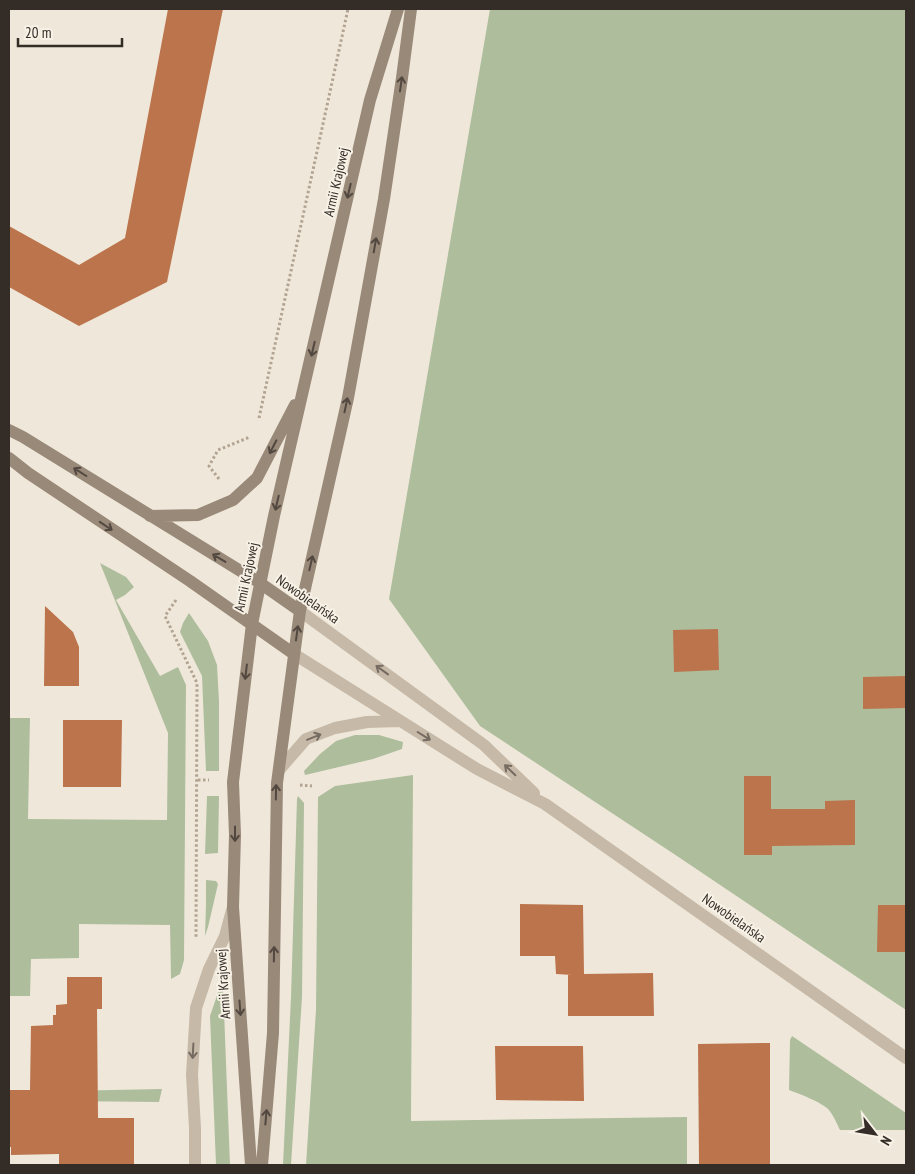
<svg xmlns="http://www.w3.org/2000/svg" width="915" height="1174" font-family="'PT Sans Narrow',sans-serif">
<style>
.green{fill:#aebd9c}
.building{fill:#bb744c}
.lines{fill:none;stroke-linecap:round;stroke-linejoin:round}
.path{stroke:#b2a392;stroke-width:3;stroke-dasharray:2.5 2.5;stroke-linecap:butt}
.lane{stroke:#c6b9a8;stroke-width:12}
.street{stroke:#c6b9a8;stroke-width:12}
.secondary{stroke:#998979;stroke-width:12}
.oneway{stroke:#524840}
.oneway2{stroke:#756b61}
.labels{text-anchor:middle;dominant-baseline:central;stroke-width:4;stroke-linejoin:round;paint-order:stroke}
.street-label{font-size:14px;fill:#332c27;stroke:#f7f1e6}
</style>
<rect width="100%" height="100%" fill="#efe8da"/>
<path class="green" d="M 490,9 L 906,9 L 906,1010 L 677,856 L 480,726 L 389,599 Z
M 100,563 L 126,577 L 134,587 L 125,595 L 116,600 L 160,676 L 178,667 L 186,685 L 184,960 L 180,974 L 171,979 L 170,925 L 79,924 L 79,958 L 31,959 L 30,996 L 9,996 L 9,718 L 30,718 L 28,819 L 167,820 L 168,733 Z
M 189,613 L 208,641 L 217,665 L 219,701 L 219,771 L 206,771 L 202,676 L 180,632 L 183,623 Z
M 355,735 L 379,735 L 403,742 L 402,749 L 373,759 L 305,775 L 304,771 L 320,754 L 336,741 Z
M 413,775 L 411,1121 L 687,1117 L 687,1165 L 306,1165 L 316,1010 L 318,797 L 335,786 Z
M 207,796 L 219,796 L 218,853 L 205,854 Z
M 298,796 L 304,803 L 302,997 L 291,1165 L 283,1165 L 291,997 L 297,799 Z
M 206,880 L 216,881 L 218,884 L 208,927 L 205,936 L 206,904 Z
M 223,985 L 230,1165 L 216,1165 L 210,1016 L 220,987 Z
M 792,1036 L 906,1113 L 906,1130 L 840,1130 C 836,1122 833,1114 827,1108 C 818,1101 800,1094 789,1090 L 790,1040 Z
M 162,1089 L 159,1102 L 63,1101 L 63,1091 Z"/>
<path class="building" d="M 168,9 L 223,9 L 167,282 L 79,326 L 9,287 L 9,226 L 79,265 L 125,238 Z
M 45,606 L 73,632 L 79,647 L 79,686 L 44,686 Z
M 718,629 L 719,670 L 674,672 L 673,630 Z
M 906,676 L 906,708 L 863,709 L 863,677 Z
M 63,720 L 122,720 L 121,787 L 63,787 Z
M 744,776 L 771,776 L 771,809 L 825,809 L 825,801 L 855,800 L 855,845 L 772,846 L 772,855 L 744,855 Z
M 520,904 L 583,905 L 584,974 L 653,973 L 654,1016 L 568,1016 L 568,975 L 572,975 L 556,974 L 555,956 L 520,956 Z
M 878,905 L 906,905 L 906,952 L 877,952 Z
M 67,977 L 102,977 L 102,1009 L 97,1009 L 98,1118 L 134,1118 L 134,1165 L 59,1165 L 59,1154 L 11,1155 L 11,1147 L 9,1147 L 9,1090 L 30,1090 L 31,1026 L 53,1025 L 53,1015 L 56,1015 L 56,1005 L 67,1004 Z
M 770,1043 L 770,1165 L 699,1165 L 698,1044 Z
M 495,1046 L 583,1046 L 584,1101 L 496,1100 Z"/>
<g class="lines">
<path class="path" d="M 259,418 L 348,9
M 219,479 L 209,466 L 218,450 L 250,437
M 176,600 L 165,616 L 197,683 L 196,937
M 198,780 L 209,780
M 300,785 L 312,786"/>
<path class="lane" d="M 195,1165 L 195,1128 L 192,1075 L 196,1008 L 209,969 L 225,936 L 232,910"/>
<path class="street" d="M 300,611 L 484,745 L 534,793
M 294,654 L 477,769 L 545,804 L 906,1058
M 279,770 L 306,739 L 335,728 L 367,722 L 400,721"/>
<path class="secondary" d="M 9,430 L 23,437 L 260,583 L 300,611
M 9,458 L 28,473 L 190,581 L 294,654
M 150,516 L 198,515 L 233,500 L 257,478 L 295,405
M 251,1165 L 233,907 L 235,835 L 233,782 L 252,624 L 274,516 L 370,100 L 398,9
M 262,1165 L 273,1033 L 277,783 L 300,611 L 348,398 L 384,199 L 402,78 L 411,9"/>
</g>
<defs><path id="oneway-shaft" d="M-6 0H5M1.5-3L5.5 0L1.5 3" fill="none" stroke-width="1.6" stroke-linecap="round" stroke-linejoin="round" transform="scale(1.25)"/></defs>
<g class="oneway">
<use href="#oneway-shaft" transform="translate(401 84) rotate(-82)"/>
<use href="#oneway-shaft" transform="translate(349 191) rotate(103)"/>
<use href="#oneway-shaft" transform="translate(375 245) rotate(-80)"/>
<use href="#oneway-shaft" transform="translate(313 349) rotate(103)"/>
<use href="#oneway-shaft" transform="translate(346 405) rotate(-78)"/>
<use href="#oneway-shaft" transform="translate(273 447) rotate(117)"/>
<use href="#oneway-shaft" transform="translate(80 472) rotate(-148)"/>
<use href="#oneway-shaft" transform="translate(277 503) rotate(103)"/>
<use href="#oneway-shaft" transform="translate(106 526) rotate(34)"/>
<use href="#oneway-shaft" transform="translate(219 558) rotate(-149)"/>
<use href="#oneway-shaft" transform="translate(311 563) rotate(-77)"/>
<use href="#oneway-shaft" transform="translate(297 633) rotate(-82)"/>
<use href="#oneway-shaft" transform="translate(246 672) rotate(97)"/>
<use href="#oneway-shaft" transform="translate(276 792) rotate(-89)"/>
<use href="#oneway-shaft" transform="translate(235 834) rotate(90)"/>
<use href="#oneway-shaft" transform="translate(274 954) rotate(-89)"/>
<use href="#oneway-shaft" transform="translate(240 1008) rotate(86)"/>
<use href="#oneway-shaft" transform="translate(266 1117) rotate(-85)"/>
</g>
<g class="oneway2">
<use href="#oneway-shaft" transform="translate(382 670) rotate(-144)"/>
<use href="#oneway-shaft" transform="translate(424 736) rotate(32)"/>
<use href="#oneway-shaft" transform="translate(314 737) rotate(-22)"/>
<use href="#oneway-shaft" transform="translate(510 770) rotate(-136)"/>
<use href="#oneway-shaft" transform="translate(193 1051) rotate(93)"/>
</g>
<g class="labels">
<g class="street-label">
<text transform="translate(336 182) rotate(-77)">Armii Krajowej</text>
<text transform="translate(246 577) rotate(-78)">Armii Krajowej</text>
<text transform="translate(308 599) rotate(35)">Nowobielańska</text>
<text transform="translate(734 918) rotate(35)">Nowobielańska</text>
<text transform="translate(223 984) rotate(-94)">Armii Krajowej</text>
</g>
</g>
<rect width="915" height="1174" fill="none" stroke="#332c27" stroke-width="20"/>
<g transform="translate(875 1134) rotate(121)" stroke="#f7f1e6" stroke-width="4" paint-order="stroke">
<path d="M0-4L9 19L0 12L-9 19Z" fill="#332c27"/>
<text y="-8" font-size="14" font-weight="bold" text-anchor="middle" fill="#332c27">N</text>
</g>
<path d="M18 38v8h104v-8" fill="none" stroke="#332c27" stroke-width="2.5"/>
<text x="25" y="38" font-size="15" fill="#332c27" stroke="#f7f1e6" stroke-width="4" paint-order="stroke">20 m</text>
</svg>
